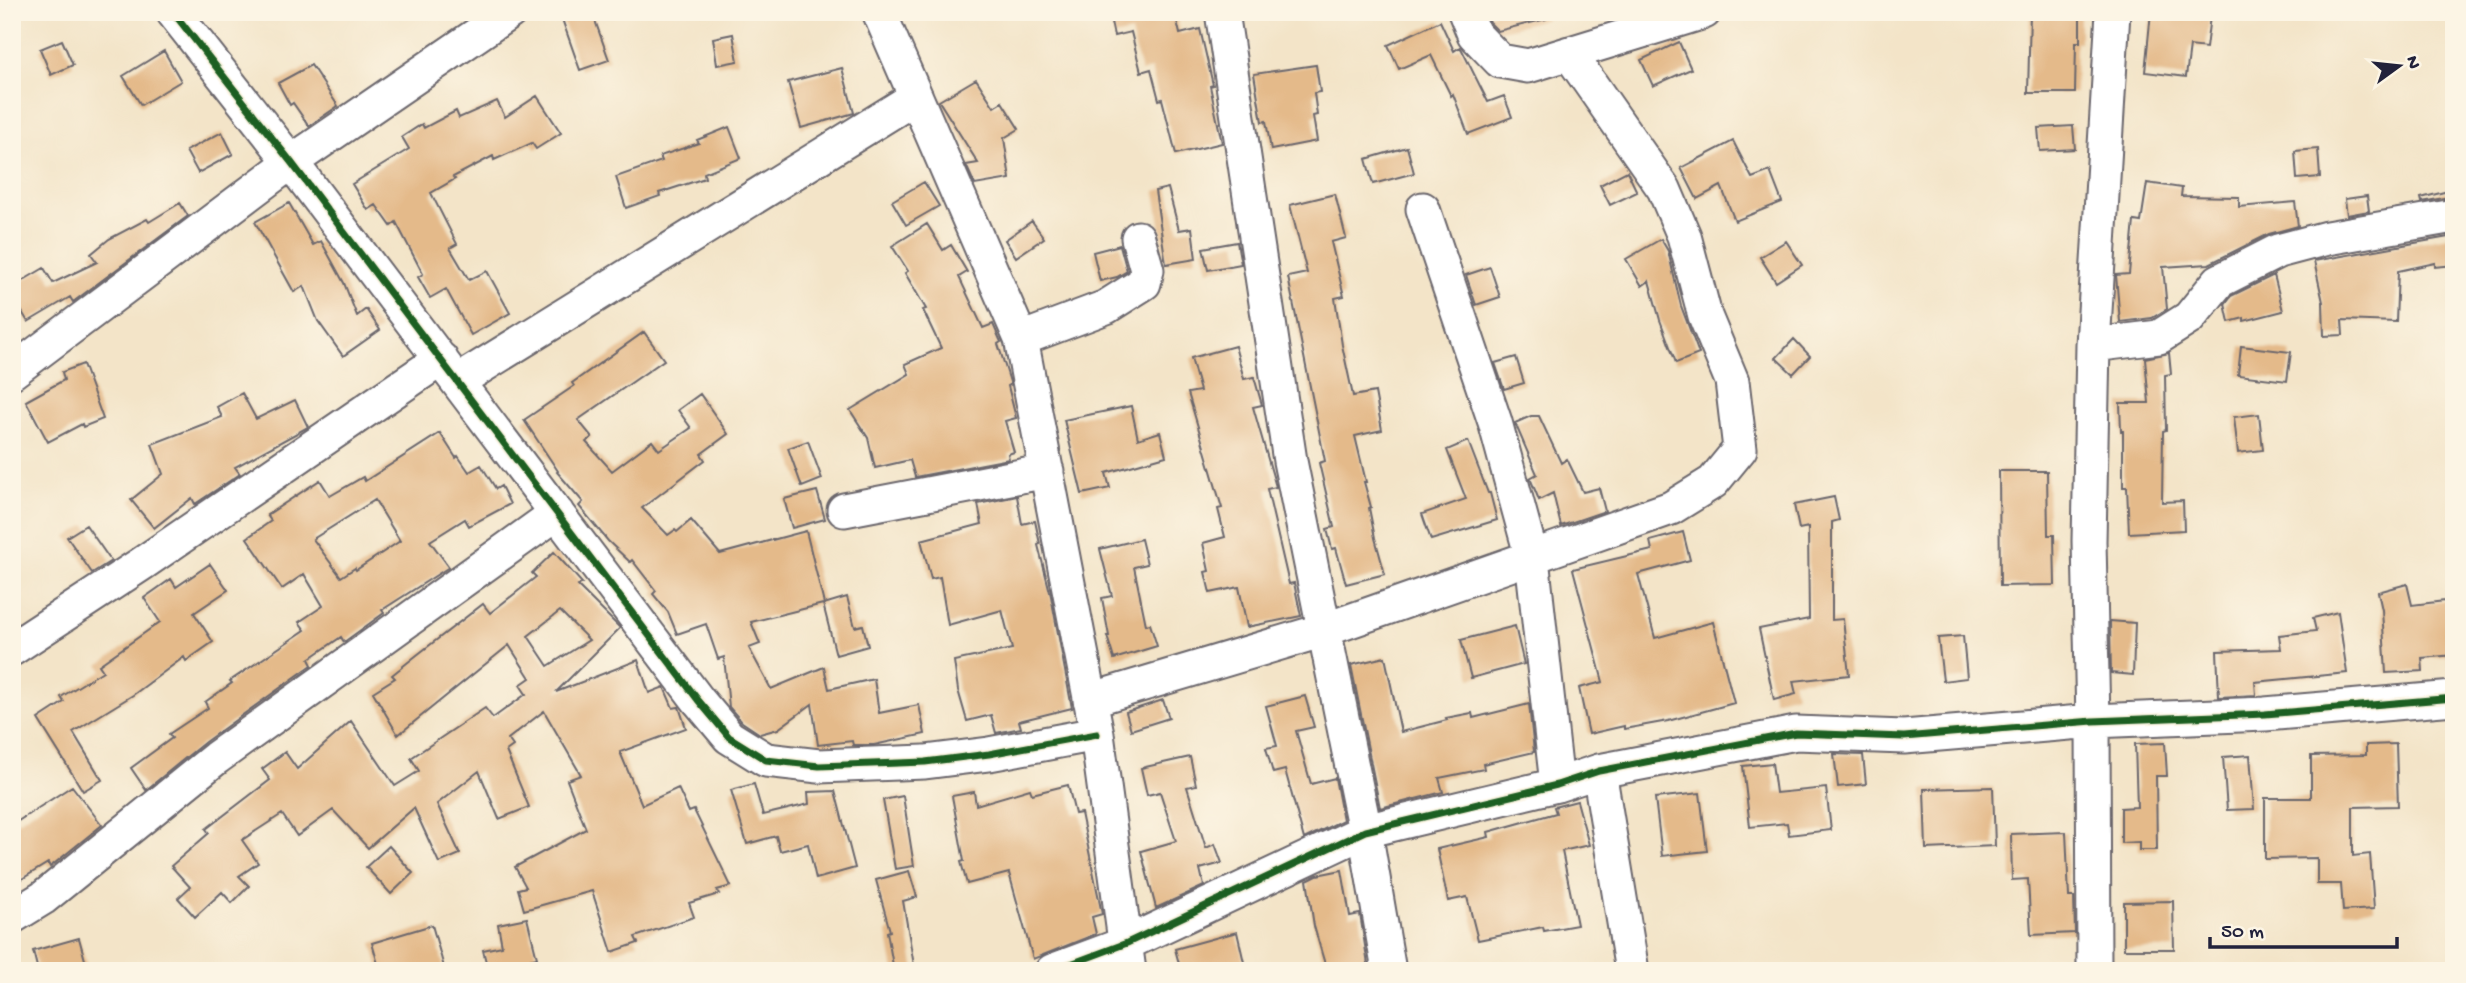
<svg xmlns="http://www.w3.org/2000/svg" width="2466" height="983" font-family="'Gochi Hand',sans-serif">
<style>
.building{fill:#e4ba8a;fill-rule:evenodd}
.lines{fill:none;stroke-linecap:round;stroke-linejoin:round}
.minor-casing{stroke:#6b666c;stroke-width:37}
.minor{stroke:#fff;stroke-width:33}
.cycleway-casing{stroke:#fcf5e5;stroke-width:11}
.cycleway{stroke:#1b5e20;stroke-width:7}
</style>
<rect width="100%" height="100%" fill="#fcf5e5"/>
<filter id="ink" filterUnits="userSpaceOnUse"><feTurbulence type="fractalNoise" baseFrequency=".0143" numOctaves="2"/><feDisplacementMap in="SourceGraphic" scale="14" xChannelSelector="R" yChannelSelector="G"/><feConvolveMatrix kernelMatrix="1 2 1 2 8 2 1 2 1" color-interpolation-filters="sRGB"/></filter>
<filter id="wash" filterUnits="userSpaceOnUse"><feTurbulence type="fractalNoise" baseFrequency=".00686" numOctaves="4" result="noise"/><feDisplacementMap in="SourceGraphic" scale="28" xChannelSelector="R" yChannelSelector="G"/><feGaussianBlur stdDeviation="1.57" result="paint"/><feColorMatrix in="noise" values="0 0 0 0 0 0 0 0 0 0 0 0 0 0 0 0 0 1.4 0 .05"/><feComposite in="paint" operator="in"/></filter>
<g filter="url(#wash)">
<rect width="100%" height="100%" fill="#f3e4c8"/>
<g id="blocks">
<path class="building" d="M 582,12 L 592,12 L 609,60 L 580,70 L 562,19 Z
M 1126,12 L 1179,12 L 1180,20 L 1177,21 L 1180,34 L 1200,29 L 1213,85 L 1210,86 L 1222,143 L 1176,154 L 1162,99 L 1159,100 L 1151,69 L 1141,72 L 1131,32 L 1114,36 L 1110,17 Z
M 1497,12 L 1545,12 L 1546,19 L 1498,31 L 1490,23 L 1487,15 Z
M 2030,12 L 2080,12 L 2080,42 L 2076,42 L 2075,93 L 2028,93 Z
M 2151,12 L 2182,12 L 2210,16 L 2206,48 L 2190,46 L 2186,77 L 2145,72 Z
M 1440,21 L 1454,51 L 1460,47 L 1462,50 L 1488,102 L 1504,96 L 1512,117 L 1468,134 L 1453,94 L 1451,96 L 1431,55 L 1399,69 L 1388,45 Z
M 733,34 L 738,61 L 717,65 L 713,38 Z
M 62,40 L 73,65 L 51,75 L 40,49 Z
M 1679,42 L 1691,69 L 1653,86 L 1641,60 Z
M 164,51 L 181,81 L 141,105 L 123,76 Z
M 311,65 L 338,106 L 309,126 L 293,103 L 290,105 L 278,83 Z
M 1316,65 L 1320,92 L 1314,93 L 1317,115 L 1313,116 L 1317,141 L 1271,150 L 1266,121 L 1262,122 L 1254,74 Z
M 842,68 L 854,113 L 801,128 L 788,82 Z
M 976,79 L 994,107 L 1002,102 L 1019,129 L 1004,138 L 1010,179 L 975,185 L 966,165 L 978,163 L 939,101 Z
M 537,96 L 561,133 L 536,149 L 532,143 L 494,160 L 493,156 L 453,177 L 455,179 L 431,193 L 457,244 L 450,248 L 469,280 L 487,271 L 510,313 L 471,335 L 446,289 L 430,298 L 418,277 L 423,274 L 396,222 L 391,226 L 376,205 L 368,210 L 352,184 L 409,149 L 402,137 L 422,124 L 424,128 L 456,111 L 459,118 L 497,101 L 505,117 Z
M 2073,126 L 2075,149 L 2040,151 L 2038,128 Z
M 729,127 L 741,158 L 704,173 L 705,178 L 659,193 L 660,196 L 626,208 L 616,177 L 662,161 L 660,156 L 699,143 L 697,140 Z
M 222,132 L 233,154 L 198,173 L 186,151 Z
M 1733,141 L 1752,178 L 1770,171 L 1782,202 L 1735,221 L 1721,186 L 1697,199 L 1681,168 Z
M 1407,147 L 1414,173 L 1373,184 L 1366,159 Z
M 2318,149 L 2320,177 L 2297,179 L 2295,151 Z
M 1627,171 L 1637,192 L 1610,205 L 1600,185 Z
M 924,182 L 939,206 L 906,225 L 892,201 Z
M 2147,183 L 2182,188 L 2181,196 L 2239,197 L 2239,207 L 2295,202 L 2298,226 L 2269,234 L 2209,264 L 2163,267 L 2167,309 L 2152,318 L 2120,322 L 2116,275 L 2129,274 L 2134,221 L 2141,222 Z
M 1168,188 L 1179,230 L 1192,228 L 1196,259 L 1166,264 L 1155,191 Z
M 2448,191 L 2449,197 L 2422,202 L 2421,198 Z
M 1335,194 L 1346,238 L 1331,242 L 1344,296 L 1335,298 L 1342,345 L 1353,396 L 1375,392 L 1382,430 L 1355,436 L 1366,482 L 1364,482 L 1371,507 L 1369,508 L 1375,538 L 1385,574 L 1346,584 L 1336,548 L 1332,549 L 1327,529 L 1334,527 L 1319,463 L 1325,461 L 1288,277 L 1307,273 L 1290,205 Z
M 2367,196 L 2369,211 L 2347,215 L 2345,199 Z
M 180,203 L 188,216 L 73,302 L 70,297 L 28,322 L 12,295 L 12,287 L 44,268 L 53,283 L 97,262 L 91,254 L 109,239 L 147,219 L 149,222 Z
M 289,203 L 313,245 L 321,241 L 344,283 L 357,316 L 366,309 L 380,330 L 343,356 L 318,321 L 304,286 L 294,292 L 255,222 Z
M 1032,221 L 1044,238 L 1016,257 L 1005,240 Z
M 927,224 L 943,250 L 951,245 L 967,272 L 959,277 L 983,328 L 993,324 L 1001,342 L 998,344 L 1010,382 L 1010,385 L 1008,386 L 1016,418 L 1005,421 L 1014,452 L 1008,454 L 1009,459 L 915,477 L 910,460 L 875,468 L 868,438 L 850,410 L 909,374 L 905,364 L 941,348 L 923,310 L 926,309 L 905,273 L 908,271 L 892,246 Z
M 2454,236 L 2454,265 L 2435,267 L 2435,263 L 2398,271 L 2396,322 L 2342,320 L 2343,335 L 2324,336 L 2323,302 L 2314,261 Z
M 1661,239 L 1668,251 L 1681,306 L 1699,354 L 1676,363 L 1660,320 L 1649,281 L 1642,286 L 1626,259 Z
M 1786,241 L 1802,265 L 1776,282 L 1760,257 Z
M 1237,242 L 1241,264 L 1208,270 L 1203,248 Z
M 1120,245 L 1127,271 L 1117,277 L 1100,281 L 1093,252 Z
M 1490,267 L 1500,297 L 1476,305 L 1466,275 Z
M 2274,275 L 2283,311 L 2244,321 L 2244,318 L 2229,322 L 2225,304 L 2231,296 Z
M 644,332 L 664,360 L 578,420 L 592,437 L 586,442 L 612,471 L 652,441 L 659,450 L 691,428 L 678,410 L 700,394 L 728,434 L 701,454 L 705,460 L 642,508 L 668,535 L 675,530 L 677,532 L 691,520 L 720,554 L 806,531 L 824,604 L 847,597 L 855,627 L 863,625 L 868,646 L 836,655 L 823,604 L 751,622 L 760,644 L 749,648 L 771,689 L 824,667 L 829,689 L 874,679 L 879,713 L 919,705 L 925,734 L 874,745 L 853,745 L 852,741 L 818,745 L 812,704 L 778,729 L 760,734 L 742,722 L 729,707 L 724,657 L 718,659 L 706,624 L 677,634 L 668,612 L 653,594 L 656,591 L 632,560 L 630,562 L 608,541 L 579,506 L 583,502 L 557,472 L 558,471 L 524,420 L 574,386 L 572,383 Z
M 1794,339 L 1810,356 L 1793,374 L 1776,358 Z
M 1235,346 L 1244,379 L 1254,377 L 1262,405 L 1253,407 L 1276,487 L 1267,489 L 1289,584 L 1294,583 L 1301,616 L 1247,627 L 1239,587 L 1210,593 L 1205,572 L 1209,571 L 1203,543 L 1225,537 L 1218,509 L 1222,508 L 1188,393 L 1200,391 L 1191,358 Z
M 2241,346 L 2291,352 L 2287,381 L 2238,375 Z
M 2169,353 L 2171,374 L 2165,375 L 2166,430 L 2163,431 L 2162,502 L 2183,501 L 2184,530 L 2129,533 L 2127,487 L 2123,487 L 2123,431 L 2121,431 L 2120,403 L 2149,403 L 2145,358 Z
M 1516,357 L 1524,383 L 1504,389 L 1495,363 Z
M 83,364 L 103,419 L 83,427 L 82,424 L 48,442 L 26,401 L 64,380 L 62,372 Z
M 242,393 L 256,419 L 295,400 L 308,427 L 235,467 L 240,474 L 195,504 L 192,498 L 154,528 L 131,500 L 163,474 L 152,444 L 222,417 L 217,407 Z
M 1131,406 L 1138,439 L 1160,432 L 1166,456 L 1106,473 L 1110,488 L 1082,494 L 1064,420 Z
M 2259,414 L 2263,450 L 2238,453 L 2234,417 Z
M 1531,416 L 1539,416 L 1561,463 L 1567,459 L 1583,492 L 1599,488 L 1605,511 L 1561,526 L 1553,493 L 1539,500 L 1530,478 L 1537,474 L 1515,423 Z
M 440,433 L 456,458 L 458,456 L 469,472 L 481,465 L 496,489 L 501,486 L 510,504 L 469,526 L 465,519 L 430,541 L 449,567 L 382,610 L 384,613 L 344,642 L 341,637 L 309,659 L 312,665 L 205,742 L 146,790 L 131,768 L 172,738 L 169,734 L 208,708 L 205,702 L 232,683 L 230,681 L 305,630 L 299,622 L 323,606 L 304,574 L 282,589 L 247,538 L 271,521 L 267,515 L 320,480 L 330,496 L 363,477 L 365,481 ZM 375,500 L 400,541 L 356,570 L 355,568 L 341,577 L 313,539 Z
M 808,441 L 822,479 L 802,487 L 788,448 Z
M 1468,441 L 1488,493 L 1490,493 L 1497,520 L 1431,540 L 1422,514 L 1466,499 L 1447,450 Z
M 1999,471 L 2047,471 L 2048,535 L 2054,535 L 2055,585 L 2000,586 Z
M 817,491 L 825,519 L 792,528 L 784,499 Z
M 1017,496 L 1022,524 L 1035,521 L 1040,544 L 1038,545 L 1051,596 L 1072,708 L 1019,721 L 1021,728 L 996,733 L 991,715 L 967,721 L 958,690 L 954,661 L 1012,649 L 1002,610 L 948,625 L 940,577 L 931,579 L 921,540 L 982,524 L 978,504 Z
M 1834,497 L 1839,520 L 1832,522 L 1832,620 L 1843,619 L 1849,675 L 1793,681 L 1796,694 L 1774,700 L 1759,629 L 1809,619 L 1808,527 L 1799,529 L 1794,505 Z
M 86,525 L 111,561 L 92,573 L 67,537 Z
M 1683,532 L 1690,560 L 1638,574 L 1655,638 L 1713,622 L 1734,703 L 1668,721 L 1624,729 L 1624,726 L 1589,734 L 1579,688 L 1603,682 L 1573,569 L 1652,550 L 1650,541 Z
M 1141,539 L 1147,564 L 1134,567 L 1146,625 L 1150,624 L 1157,646 L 1114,659 L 1107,636 L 1109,636 L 1102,598 L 1112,596 L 1100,549 Z
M 554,552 L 582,583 L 578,586 L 620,628 L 556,692 L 638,660 L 649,693 L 664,687 L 673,708 L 679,707 L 686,728 L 620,752 L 642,805 L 678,788 L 689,812 L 694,810 L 731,886 L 717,890 L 719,894 L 689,903 L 694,917 L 635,937 L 638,943 L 612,952 L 592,891 L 524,910 L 518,889 L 526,887 L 515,867 L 586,829 L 567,780 L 581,775 L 544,711 L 508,739 L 513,746 L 506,751 L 529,807 L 499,819 L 479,771 L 437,804 L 460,854 L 439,863 L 414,808 L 368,848 L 333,810 L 297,836 L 282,814 L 242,840 L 258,863 L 239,876 L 249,886 L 232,903 L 222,892 L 195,917 L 178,898 L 190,887 L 171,866 L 209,833 L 206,829 L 270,780 L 262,769 L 285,752 L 297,769 L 351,721 L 395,786 L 419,771 L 411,758 L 485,708 L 493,718 L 526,694 L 520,685 L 530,678 L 509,645 L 398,735 L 373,692 L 395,678 L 392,675 L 417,655 L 483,604 L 490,613 L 536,577 L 532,573 ZM 560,611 L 589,640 L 548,666 L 528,636 Z
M 210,564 L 228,590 L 194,613 L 213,642 L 186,661 L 184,657 L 133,695 L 73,732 L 102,780 L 83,791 L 38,719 L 64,702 L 61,697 L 103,671 L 99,665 L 160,622 L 144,598 L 171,579 L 176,587 Z
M 2407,584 L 2412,605 L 2454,600 L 2454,655 L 2422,658 L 2423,671 L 2386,673 L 2382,610 L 2378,592 Z
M 2338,612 L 2347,673 L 2255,682 L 2256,695 L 2219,697 L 2217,651 L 2281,649 L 2279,635 L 2316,631 L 2313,618 Z
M 2110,621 L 2135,623 L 2133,675 L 2111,673 Z
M 1515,626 L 1524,664 L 1471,678 L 1461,640 Z
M 1963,636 L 1967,678 L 1943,681 L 1938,638 Z
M 1385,657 L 1401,732 L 1447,720 L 1446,718 L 1472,713 L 1473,718 L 1529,704 L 1534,752 L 1483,764 L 1484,769 L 1439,778 L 1443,792 L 1380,808 L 1351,665 Z
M 1305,696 L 1314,727 L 1296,731 L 1311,784 L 1335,778 L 1343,820 L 1304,839 L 1285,770 L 1273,773 L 1266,748 L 1277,746 L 1266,706 Z
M 1163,700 L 1169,718 L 1131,730 L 1126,712 Z
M 2165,743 L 2167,776 L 2156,776 L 2157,850 L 2139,850 L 2139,842 L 2121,843 L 2121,808 L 2137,807 L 2135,744 Z
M 2396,744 L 2398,806 L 2353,807 L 2353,856 L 2370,854 L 2374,909 L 2343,911 L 2341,884 L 2317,884 L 2317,858 L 2265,859 L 2265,798 L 2311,798 L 2311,756 L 2366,755 L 2366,745 Z
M 1834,754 L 1863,755 L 1866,784 L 1838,787 Z
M 2250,755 L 2254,809 L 2227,810 L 2223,757 Z
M 1190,757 L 1196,785 L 1187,787 L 1206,848 L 1215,844 L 1222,863 L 1200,869 L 1204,886 L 1156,908 L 1141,851 L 1176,841 L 1160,792 L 1147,795 L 1141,768 Z
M 1772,763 L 1776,793 L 1826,788 L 1831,830 L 1789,835 L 1787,823 L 1750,827 L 1743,766 Z
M 754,784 L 763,815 L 809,804 L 808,792 L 835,791 L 855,868 L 816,879 L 808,844 L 780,851 L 776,836 L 747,844 L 731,790 Z
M 1068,785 L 1075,814 L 1081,813 L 1102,914 L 1092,917 L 1096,934 L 1033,959 L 1009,873 L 967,884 L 961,862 L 964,861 L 952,796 L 974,792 L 976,805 L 1030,789 L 1032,794 Z
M 72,786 L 102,825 L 50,867 L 48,863 L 12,885 L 12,825 Z
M 1993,787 L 1995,846 L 1926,849 L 1924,789 Z
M 1700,793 L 1707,851 L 1662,856 L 1655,798 Z
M 903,796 L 914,866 L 895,869 L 883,800 Z
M 1577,801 L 1589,845 L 1562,851 L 1577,925 L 1544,931 L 1543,927 L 1478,940 L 1467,897 L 1448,901 L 1437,849 L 1489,837 L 1488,832 L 1556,813 L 1554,807 Z
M 2066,832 L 2069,897 L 2074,897 L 2075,933 L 2031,935 L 2028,879 L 2012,880 L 2011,834 Z
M 389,846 L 413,873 L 391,894 L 366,867 Z
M 1342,870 L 1350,916 L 1360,914 L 1369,971 L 1327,971 L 1322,954 L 1314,926 L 1307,880 L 1317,875 Z
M 909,871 L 917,897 L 903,901 L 915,971 L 894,971 L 887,932 L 890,931 L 876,880 Z
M 2173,901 L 2174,949 L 2124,949 L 2124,902 Z
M 527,918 L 537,958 L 488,970 L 483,950 L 502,946 L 498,924 Z
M 432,925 L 444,967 L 432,971 L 380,971 L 372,943 Z
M 1237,932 L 1246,971 L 1181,971 L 1175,949 Z
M 79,938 L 88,971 L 38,971 L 33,951 Z"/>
</g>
</g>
<g filter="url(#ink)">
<use href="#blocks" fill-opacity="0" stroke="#6b666c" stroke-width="2"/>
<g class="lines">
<g class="minor-casing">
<path id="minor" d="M 173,12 L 291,162 L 698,700 L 729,737 L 766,760 L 819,766 L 925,762 L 989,754 L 1097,734
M 879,12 L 1021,339 L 1097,734 L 1129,971
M 1222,12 L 1290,461 L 1365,831 L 1389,971
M 1465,12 L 1474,34 L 1500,61 L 1528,66 L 1704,12
M 1423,209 L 1495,422 L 1532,558 L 1557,785
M 1021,339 L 1106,307 L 1144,283 L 1147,270 L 1138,238
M 2093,345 L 2159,337 L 2189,318 L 2219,281 L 2278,251 L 2327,238 L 2454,216
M 12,372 L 291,162 L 510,12
M 458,381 L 916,97
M 844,510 L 1047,471
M 12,649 L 143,563 L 441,359
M 1090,700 L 1324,630 L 1671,508 L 1713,482 L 1740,449 L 1732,381 L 1705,316 L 1684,236 L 1664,189 L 1569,53
M 1599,771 L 1632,971
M 12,917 L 43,898 L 216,758 L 557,513
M 1052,971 L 1127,943 L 1365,831 L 1557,785 L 1599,771 L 1796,733 L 1904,737 L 2093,721 L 2265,714 L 2454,698
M 2094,971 L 2093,721 L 2089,541 L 2093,345 L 2113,12"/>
</g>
<use href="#minor" class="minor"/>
<g class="cycleway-casing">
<path id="cycleway" d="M 173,12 L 291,162 L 698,700 L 729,737 L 766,760 L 819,766 L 925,762 L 989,754 L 1097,734
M 1052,971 L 1127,943 L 1365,831 L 1557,785 L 1599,771 L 1796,733 L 1904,737 L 2093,721 L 2265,714 L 2454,698"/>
</g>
<use href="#cycleway" class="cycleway"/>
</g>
</g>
<rect width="2466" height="983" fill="none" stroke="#fcf5e5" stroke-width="42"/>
<g transform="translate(2399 66) rotate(75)" stroke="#fcf5e5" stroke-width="5" paint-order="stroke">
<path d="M0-5L12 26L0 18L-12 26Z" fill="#22223b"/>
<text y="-10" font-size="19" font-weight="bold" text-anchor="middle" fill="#22223b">N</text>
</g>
<path d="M2210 937v10h187v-10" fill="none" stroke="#22223b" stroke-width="3.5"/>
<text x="2221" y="937" font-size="21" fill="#22223b" stroke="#fcf5e5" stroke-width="5" paint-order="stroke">50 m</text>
</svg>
